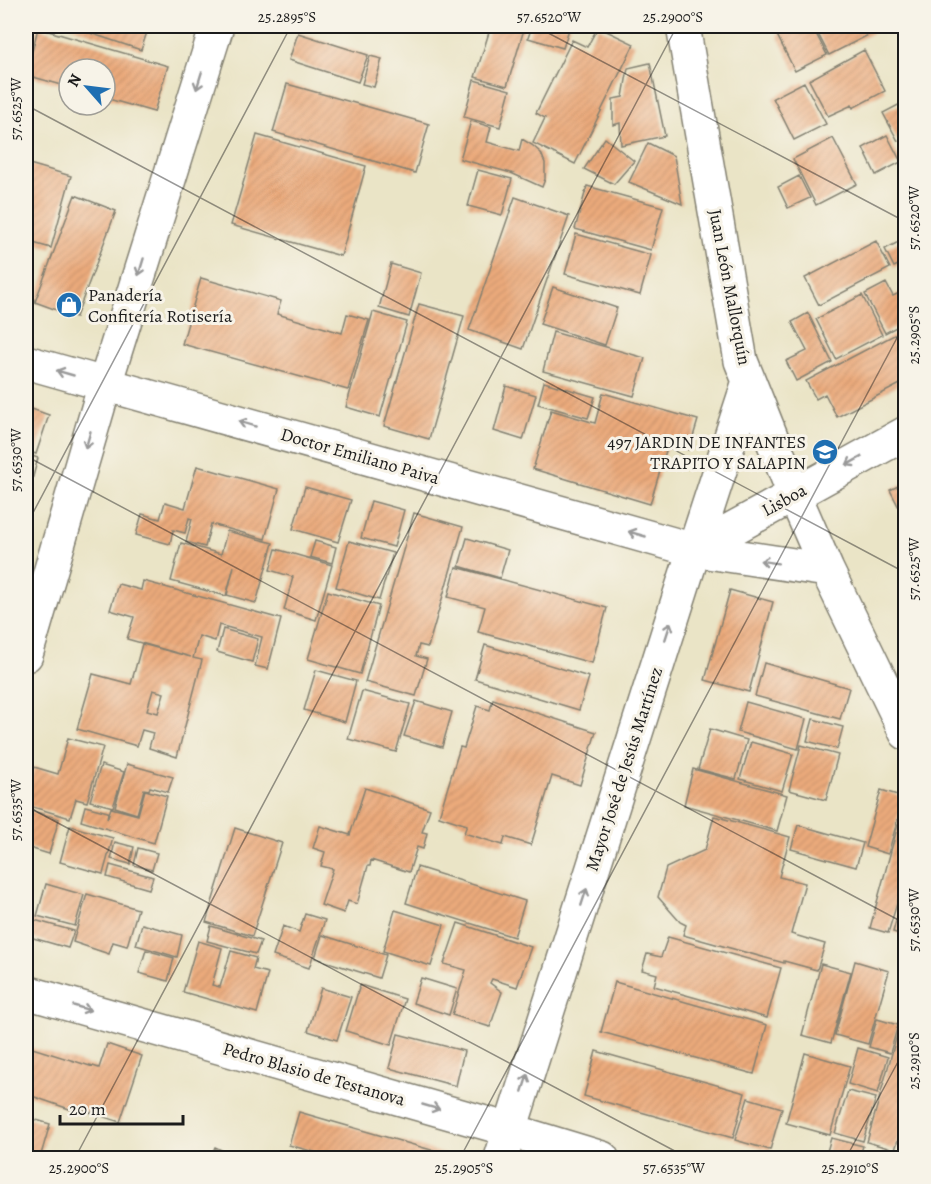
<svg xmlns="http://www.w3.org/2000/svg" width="931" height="1184" font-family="Alegreya,serif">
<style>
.building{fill:url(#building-hatch);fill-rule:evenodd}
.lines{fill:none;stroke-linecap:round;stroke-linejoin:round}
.minor-casing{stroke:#838071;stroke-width:36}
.minor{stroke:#fff;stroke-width:33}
.oneway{stroke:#999}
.ticks{fill:none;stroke:#1c1c1c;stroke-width:1.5;stroke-opacity:0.45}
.labels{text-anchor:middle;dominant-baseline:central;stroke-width:6;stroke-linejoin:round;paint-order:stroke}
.street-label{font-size:18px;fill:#1c1c1c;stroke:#f7f3e8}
.poi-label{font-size:18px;fill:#1c1c1c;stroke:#f7f3e8;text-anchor:start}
.neatline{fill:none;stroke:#1c1c1c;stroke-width:2}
.ticks-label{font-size:15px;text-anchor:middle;fill:#1c1c1c}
</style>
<defs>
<pattern id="building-hatch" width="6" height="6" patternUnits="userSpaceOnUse" patternTransform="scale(1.5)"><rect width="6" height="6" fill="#ebaa7b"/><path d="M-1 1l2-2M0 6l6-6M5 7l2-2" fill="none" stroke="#c9926a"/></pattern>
</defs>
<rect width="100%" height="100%" fill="#f7f3e8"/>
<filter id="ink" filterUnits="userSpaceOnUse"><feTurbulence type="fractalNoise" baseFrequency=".0167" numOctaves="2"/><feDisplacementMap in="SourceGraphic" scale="12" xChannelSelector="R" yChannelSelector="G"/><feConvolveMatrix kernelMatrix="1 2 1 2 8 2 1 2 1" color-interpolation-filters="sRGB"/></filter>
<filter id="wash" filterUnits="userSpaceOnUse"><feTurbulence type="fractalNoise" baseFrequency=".008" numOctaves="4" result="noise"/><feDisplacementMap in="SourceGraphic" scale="24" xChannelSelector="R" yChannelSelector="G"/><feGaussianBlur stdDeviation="1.35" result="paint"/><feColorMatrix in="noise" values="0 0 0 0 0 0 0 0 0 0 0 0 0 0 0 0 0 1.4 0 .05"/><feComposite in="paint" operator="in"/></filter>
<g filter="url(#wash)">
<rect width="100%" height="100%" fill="#eae4c6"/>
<g id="blocks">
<path class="building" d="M 69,26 L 149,26 L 141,50 Z
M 491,26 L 525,26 L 507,86 L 475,77 Z
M 532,26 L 570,26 L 563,48 L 528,38 Z
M 796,26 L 812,26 L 827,55 L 795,71 L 777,35 Z
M 814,26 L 886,26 L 829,55 Z
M 598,27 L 634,44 L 575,164 L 533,143 L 545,118 L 536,113 L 572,40 L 587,47 Z
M 38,28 L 168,66 L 154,112 L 105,98 L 105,69 L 69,69 L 69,87 L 26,75 Z
M 298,33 L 368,55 L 358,82 L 289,60 Z
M 864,50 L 885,91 L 853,108 L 852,105 L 828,116 L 809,80 Z
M 370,56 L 382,59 L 374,87 L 362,84 Z
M 650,63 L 665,136 L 621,145 L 620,123 L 613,125 L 613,99 L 623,97 L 628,68 Z
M 474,80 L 510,90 L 500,127 L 464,117 Z
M 804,82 L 826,124 L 794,140 L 773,98 Z
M 287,84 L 429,124 L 415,173 L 273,132 Z
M 906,101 L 906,137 L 898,141 L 883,113 Z
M 471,121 L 491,127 L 487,142 L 519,151 L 522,139 L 532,145 L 541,153 L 545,163 L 545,179 L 542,187 L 511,173 L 460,159 Z
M 257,135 L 366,166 L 341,256 L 231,225 Z
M 887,135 L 901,162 L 876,175 L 863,148 Z
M 605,138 L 634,161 L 614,184 L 584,169 Z
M 833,138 L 857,184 L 816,205 L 793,159 Z
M 648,143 L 674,156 L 682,204 L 629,182 Z
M 26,163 L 71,176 L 51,248 L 26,241 Z
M 478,170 L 512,179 L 502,215 L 468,206 Z
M 799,176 L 810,198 L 788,208 L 778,187 Z
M 587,186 L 663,207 L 651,250 L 575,229 Z
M 75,195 L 116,211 L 76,317 L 35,302 Z
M 515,197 L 569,216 L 523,349 L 469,330 Z
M 576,234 L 651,255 L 640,295 L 565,274 Z
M 906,238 L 906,261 L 894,267 L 885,249 Z
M 876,241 L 890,268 L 819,305 L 805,278 Z
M 391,264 L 421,273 L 409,317 L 379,308 Z
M 201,278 L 281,301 L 277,314 L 342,333 L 347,314 L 369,320 L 348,390 L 182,344 Z
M 886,283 L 893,296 L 906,290 L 906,322 L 885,333 L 865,294 Z
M 553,287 L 617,308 L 605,345 L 540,324 Z
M 862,295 L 882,335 L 836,359 L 816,319 Z
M 419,304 L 464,316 L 429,439 L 384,426 Z
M 373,312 L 407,322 L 380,417 L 346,407 Z
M 808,313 L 832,362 L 796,381 L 786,361 L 807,351 L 792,322 Z
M 553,332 L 645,358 L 634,396 L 543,371 Z
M 896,334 L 906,352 L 906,381 L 837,417 L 825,394 L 816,399 L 806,381 Z
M 544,382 L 595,397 L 588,418 L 538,404 Z
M 506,386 L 536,395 L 523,440 L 494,431 Z
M 603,393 L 698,420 L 689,450 L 668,444 L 650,504 L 533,469 L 551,410 L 595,423 Z
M 26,407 L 49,415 L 36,454 L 26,451 Z
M 26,454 L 38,458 L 28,495 L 26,495 Z
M 197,466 L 279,489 L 265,539 L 211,524 L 205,547 L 186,542 L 192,519 L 189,518 L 185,533 L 173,530 L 170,544 L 136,535 L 142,514 L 160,519 L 165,502 L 185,508 Z
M 906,482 L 906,521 L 890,490 Z
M 305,487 L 351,500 L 338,542 L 293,529 Z
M 371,501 L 404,510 L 394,547 L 361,538 Z
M 414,513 L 463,527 L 428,647 L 419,645 L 416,656 L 427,659 L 416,696 L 365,682 Z
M 227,531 L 273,543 L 256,603 L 227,595 L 234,566 L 226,596 L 171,581 L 181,543 L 221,554 Z
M 467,538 L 508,550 L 500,578 L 459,566 Z
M 315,541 L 336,547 L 332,563 L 310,557 Z
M 349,541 L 393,553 L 379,600 L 336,587 Z
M 276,549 L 332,565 L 316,620 L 284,610 L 293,577 L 270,570 Z
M 456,567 L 607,608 L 592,663 L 478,632 L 485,607 L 448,597 Z
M 143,581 L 281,619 L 268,669 L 255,666 L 262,637 L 219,625 L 215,641 L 199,636 L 193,658 L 202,660 L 177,757 L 149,748 L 153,733 L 142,730 L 137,746 L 77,729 L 93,674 L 131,684 L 142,644 L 191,657 L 127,639 L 134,617 L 110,610 L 118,584 L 141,590 ZM 153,690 L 164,693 L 158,713 L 147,710 Z
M 730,590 L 773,602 L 749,692 L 705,680 Z
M 328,591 L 379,606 L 360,674 L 308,659 Z
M 223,629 L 258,639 L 252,662 L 217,652 Z
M 485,645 L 589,677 L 579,710 L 475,679 Z
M 764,663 L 849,688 L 840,719 L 755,696 Z
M 316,670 L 356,681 L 345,722 L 304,710 Z
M 362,691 L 410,704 L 396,752 L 348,739 Z
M 493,699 L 596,732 L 580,785 L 552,776 L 531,845 L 505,837 L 503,845 L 464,833 L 467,825 L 439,816 L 460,747 L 464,748 L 477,706 L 490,710 Z
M 416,701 L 452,712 L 442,747 L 404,736 Z
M 746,702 L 806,719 L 798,749 L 738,732 Z
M 813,719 L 843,727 L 837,749 L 807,741 Z
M 710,729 L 747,740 L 736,779 L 698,769 Z
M 68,738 L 103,747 L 87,802 L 76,799 L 70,818 L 26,805 L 26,798 L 34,767 L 58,774 Z
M 751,742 L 793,754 L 782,791 L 740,779 Z
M 801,745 L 838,755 L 826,800 L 789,790 Z
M 127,764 L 173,777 L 168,792 L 150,787 L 149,790 L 144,789 L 137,814 L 115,807 Z
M 101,765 L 124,772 L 113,807 L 90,801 Z
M 693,769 L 787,795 L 777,831 L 684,805 Z
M 365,788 L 430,809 L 422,832 L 427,833 L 423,849 L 417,847 L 409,872 L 371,860 L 370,866 L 368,866 L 357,904 L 348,901 L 344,913 L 321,905 L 333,869 L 321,866 L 325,852 L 313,848 L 320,826 L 350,835 Z
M 145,790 L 167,796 L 154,843 L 81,821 L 85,806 L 108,812 L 107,819 L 111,808 L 138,815 Z
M 881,790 L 904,797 L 888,854 L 865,847 Z
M 26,809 L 59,819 L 49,854 L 26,847 Z
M 714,816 L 790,837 L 779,877 L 805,883 L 791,934 L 825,944 L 817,970 L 784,961 L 784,963 L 683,935 L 686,925 L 680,922 L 658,897 L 666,868 L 705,850 Z
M 798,825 L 863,843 L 856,867 L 791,849 Z
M 898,825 L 906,827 L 906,874 L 888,933 L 870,928 Z
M 70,826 L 113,838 L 103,874 L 60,862 Z
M 235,828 L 282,843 L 252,936 L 206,922 Z
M 115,842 L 134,847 L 130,864 L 111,859 Z
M 138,848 L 157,853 L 152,870 L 134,865 Z
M 110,865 L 153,877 L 149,889 L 107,877 Z
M 417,867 L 525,901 L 514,937 L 406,903 Z
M 46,884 L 84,895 L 75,926 L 37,916 Z
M 905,889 L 906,889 L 906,936 L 893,932 Z
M 87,894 L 138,909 L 127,946 L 113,942 L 109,954 L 73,942 Z
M 395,910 L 444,925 L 431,966 L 383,951 Z
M 305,914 L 325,920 L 309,968 L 273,956 L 283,926 L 299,932 Z
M 27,918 L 74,931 L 68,948 L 26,936 Z
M 458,923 L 531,947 L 517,987 L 492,979 L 490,983 L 502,992 L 490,1027 L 452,1015 L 466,970 L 444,964 Z
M 142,924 L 182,935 L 177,957 L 136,945 Z
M 211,926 L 261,941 L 256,954 L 207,941 Z
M 322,935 L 386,955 L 379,978 L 315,958 Z
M 668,937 L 781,968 L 767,1018 L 654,986 L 657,974 L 642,970 L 647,954 L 661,957 Z
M 198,941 L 222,948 L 212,985 L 220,987 L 231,951 L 256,958 L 253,969 L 268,973 L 257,1013 L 183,992 Z
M 146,950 L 174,958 L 168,981 L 139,973 Z
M 855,961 L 889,971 L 868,1044 L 835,1035 Z
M 821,964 L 851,972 L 831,1043 L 802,1035 Z
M 421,978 L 457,989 L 449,1015 L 413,1003 Z
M 615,982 L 767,1025 L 754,1074 L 601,1032 Z
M 360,985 L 405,999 L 391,1045 L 346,1031 Z
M 321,988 L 351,997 L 337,1040 L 308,1031 Z
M 877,1019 L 898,1025 L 890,1053 L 869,1047 Z
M 901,1021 L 906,1022 L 906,1113 L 895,1150 L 867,1142 Z
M 398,1034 L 464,1051 L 456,1086 L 389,1068 Z
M 107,1044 L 142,1056 L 120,1122 L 77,1108 L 75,1111 L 26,1094 L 26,1046 L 90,1066 L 90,1065 L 99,1068 Z
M 858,1048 L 888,1057 L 878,1093 L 848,1084 Z
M 596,1051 L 745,1093 L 733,1138 L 584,1096 Z
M 805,1053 L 850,1066 L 830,1135 L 786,1123 Z
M 848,1091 L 876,1098 L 863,1141 L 835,1133 Z
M 748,1098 L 782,1108 L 770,1150 L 735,1140 Z
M 299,1112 L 459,1158 L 336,1158 L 289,1145 Z
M 26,1117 L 50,1124 L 40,1158 L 26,1158 Z
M 831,1138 L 863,1146 L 859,1158 L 825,1158 Z
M 215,1147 L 230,1154 L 228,1158 L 210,1158 Z"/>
</g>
</g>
<g filter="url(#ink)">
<use href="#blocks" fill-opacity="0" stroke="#838071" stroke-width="1.5"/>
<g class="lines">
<g class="minor-casing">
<path id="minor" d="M 683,26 L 741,361 L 794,494 L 827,570 L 906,733
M 26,362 L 694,550 L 827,570
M 694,550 L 906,433
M 26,655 L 105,384 L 217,26
M 26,992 L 510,1130 L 602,1158
M 501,1158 L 694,550 L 749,381"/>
</g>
<use href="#minor" class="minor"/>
</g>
<defs><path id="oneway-shaft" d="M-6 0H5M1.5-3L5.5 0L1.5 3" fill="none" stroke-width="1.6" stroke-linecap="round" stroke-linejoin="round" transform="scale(1.5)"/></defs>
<g class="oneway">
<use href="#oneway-shaft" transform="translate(199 81) rotate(107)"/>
<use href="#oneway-shaft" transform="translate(141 267) rotate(107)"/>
<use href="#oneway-shaft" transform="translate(65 373) rotate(-164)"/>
<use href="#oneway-shaft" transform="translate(247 424) rotate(-164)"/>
<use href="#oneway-shaft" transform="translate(88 440) rotate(106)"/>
<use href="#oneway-shaft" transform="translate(854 461) rotate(151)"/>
<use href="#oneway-shaft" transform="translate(637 534) rotate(-164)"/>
<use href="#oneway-shaft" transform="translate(769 562) rotate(-171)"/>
<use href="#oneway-shaft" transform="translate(668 631) rotate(-72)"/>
<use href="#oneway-shaft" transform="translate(584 897) rotate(-72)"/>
<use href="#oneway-shaft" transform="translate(82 1008) rotate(16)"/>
<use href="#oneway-shaft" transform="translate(525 1083) rotate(-72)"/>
<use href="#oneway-shaft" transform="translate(431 1107) rotate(16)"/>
</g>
</g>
<path class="ticks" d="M 535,26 L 906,222M 26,105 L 906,573M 26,456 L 906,924M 26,526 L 291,26M 26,806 L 688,1158M 26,1157 L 28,1158M 75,1158 L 677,26M 460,1158 L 906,321M 846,1158 L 906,1047"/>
<defs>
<g id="shop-disc" transform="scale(1.35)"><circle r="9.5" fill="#1f6fb2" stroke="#f7f3e8"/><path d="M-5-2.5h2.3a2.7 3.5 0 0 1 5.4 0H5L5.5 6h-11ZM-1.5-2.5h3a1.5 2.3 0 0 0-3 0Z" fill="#fff"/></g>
<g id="school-disc" transform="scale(1.35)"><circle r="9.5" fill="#1f6fb2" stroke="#f7f3e8"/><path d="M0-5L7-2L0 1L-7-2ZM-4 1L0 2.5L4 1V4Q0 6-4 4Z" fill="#fff"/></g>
</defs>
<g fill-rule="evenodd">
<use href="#shop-disc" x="69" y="305"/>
<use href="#school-disc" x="825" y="452"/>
</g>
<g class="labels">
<g class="street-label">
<text transform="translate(730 287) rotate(79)">Juan León Mallorquín</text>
<text transform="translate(360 456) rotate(16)">Doctor Emiliano Paiva</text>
<text transform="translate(784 500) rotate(-29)">Lisboa</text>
<text transform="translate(624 769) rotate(-72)">Mayor José de Jesús Martínez</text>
<text transform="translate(314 1074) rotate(16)">Pedro Blasio de Testanova</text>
</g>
<g class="poi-label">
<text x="88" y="295">Panadería<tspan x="88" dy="21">Confitería Rotisería</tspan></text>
<text x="806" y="442" text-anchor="end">497 JARDIN DE INFANTES<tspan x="806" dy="21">TRAPITO Y SALAPIN</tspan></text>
</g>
</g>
<rect width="931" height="1184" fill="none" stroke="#f7f3e8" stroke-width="66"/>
<g transform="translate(87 87) rotate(298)"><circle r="28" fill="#f7f3e8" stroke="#9f9d96" stroke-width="1.5"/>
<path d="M0-4.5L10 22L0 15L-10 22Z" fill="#1f6fb2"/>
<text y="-9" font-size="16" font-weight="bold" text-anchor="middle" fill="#1c1c1c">N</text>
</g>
<path d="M60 1115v9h123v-9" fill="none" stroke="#1c1c1c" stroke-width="3"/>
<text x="69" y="1115" font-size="18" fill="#1c1c1c" stroke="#f7f3e8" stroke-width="4.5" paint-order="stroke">20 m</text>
<rect x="33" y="33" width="865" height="1118" class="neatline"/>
<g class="ticks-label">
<text x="287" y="22">25.2895°S</text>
<text x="549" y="22">57.6520°W</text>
<text x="673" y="22">25.2900°S</text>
<text transform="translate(16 109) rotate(-90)" y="5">57.6525°W</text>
<text transform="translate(914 218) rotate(-90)" y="5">57.6520°W</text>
<text transform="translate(914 335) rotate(-90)" y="5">25.2905°S</text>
<text transform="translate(16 460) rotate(-90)" y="5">57.6530°W</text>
<text transform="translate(914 569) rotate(-90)" y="5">57.6525°W</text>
<text transform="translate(16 810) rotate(-90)" y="5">57.6535°W</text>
<text transform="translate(914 920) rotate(-90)" y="5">57.6530°W</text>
<text transform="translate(914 1061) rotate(-90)" y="5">25.2910°S</text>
<text x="79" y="1173">25.2900°S</text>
<text x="464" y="1173">25.2905°S</text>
<text x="674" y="1173">57.6535°W</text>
<text x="850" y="1173">25.2910°S</text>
</g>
</svg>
